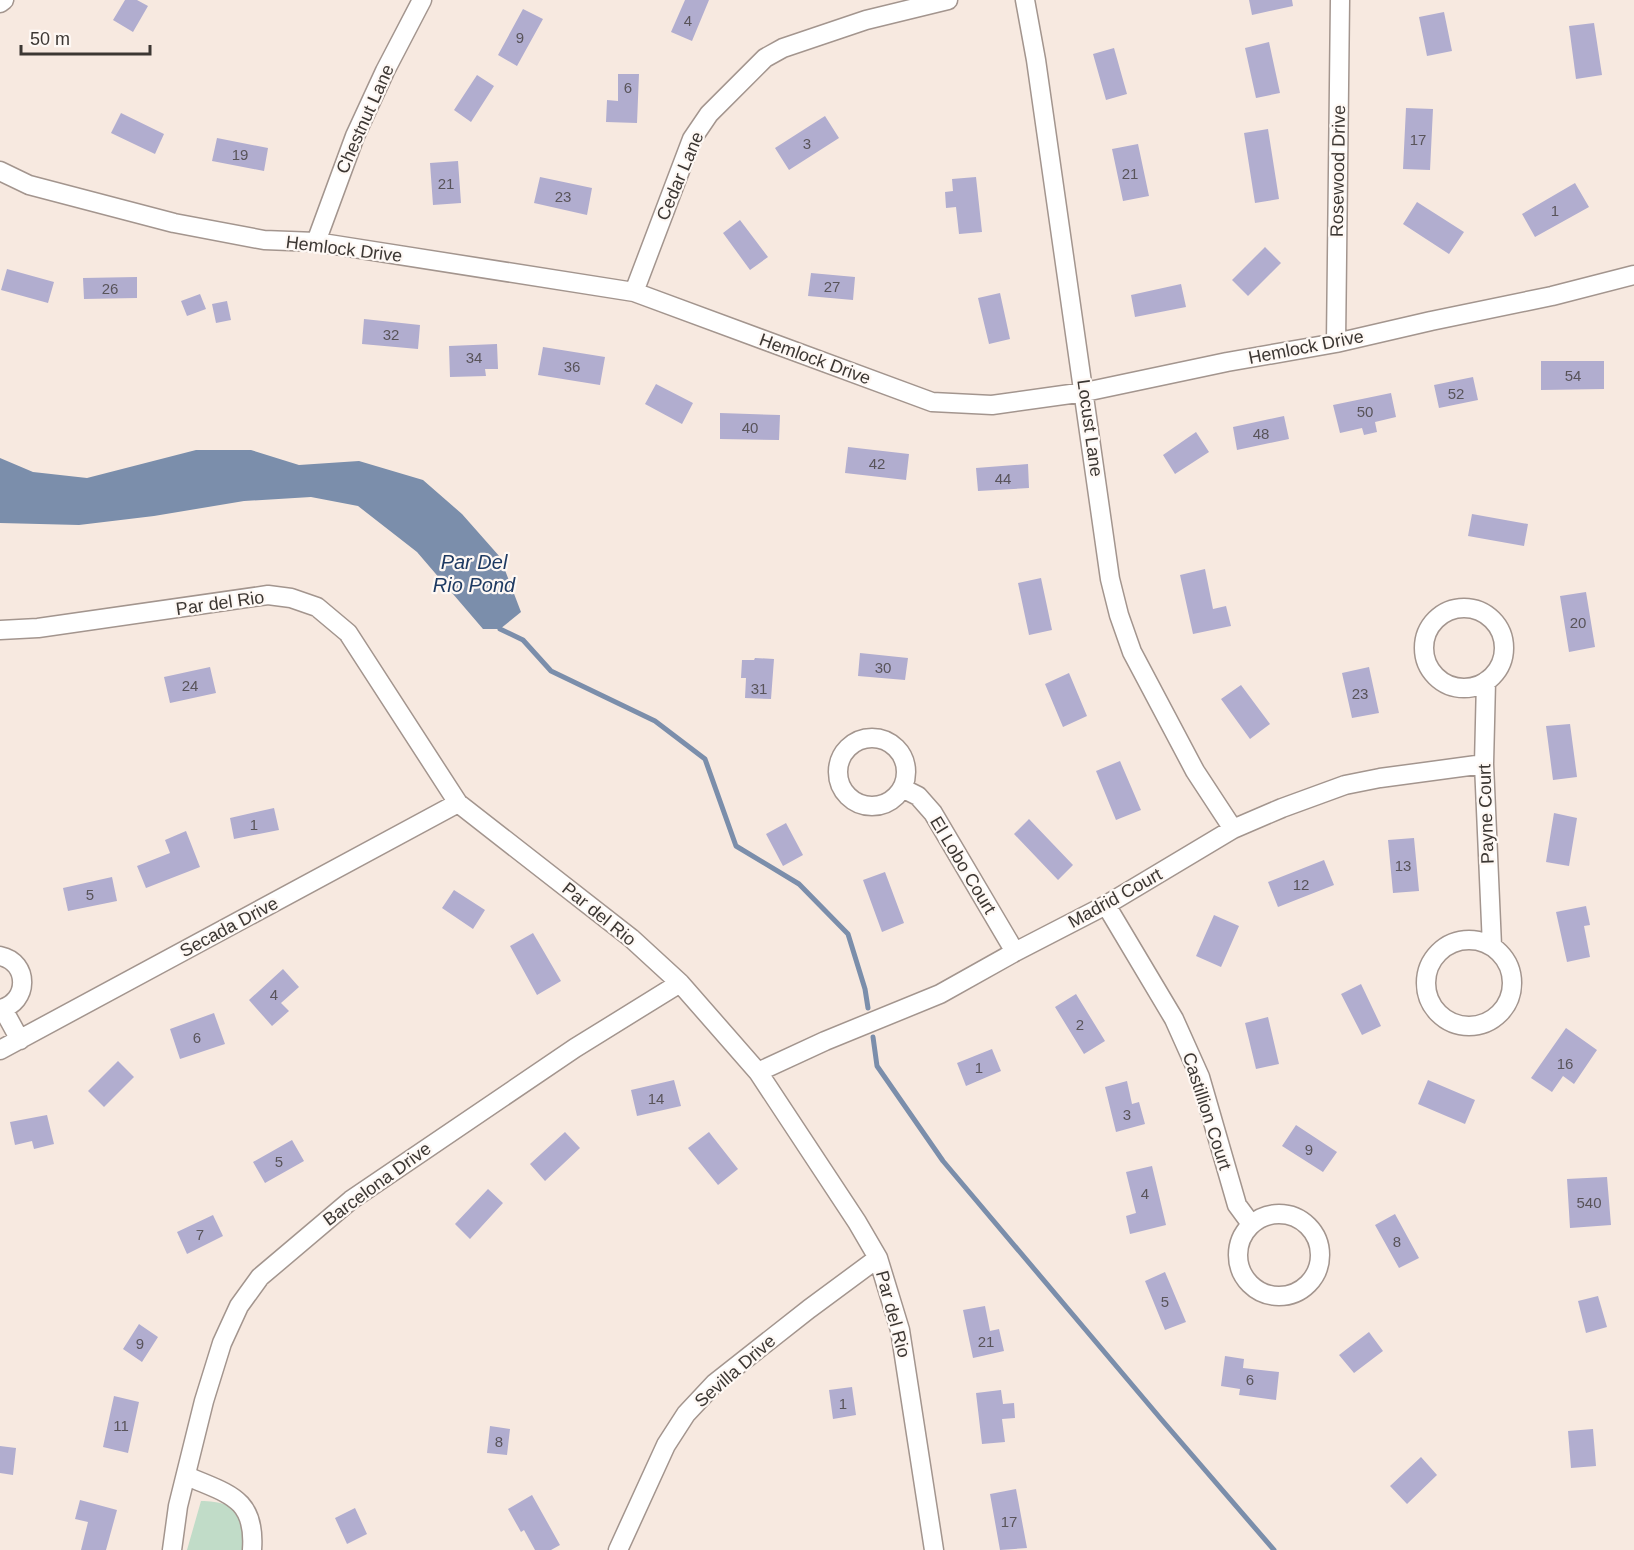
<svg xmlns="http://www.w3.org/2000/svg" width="1634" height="1550" font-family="Arial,sans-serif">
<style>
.green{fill:#c1dcc8}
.water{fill:#7b8eab}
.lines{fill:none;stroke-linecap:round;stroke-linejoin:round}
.stream{stroke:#7b8eab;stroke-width:5}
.building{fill:#b1adcf}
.minor-casing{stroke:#a3958e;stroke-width:21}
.minor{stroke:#fff;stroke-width:18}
.labels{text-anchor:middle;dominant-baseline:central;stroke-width:4.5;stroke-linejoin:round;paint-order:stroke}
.number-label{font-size:15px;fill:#59545a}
.street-label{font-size:18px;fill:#3c3733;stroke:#fef8f4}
.water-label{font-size:20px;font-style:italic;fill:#1e3a62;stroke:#fef8f4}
</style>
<rect width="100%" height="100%" fill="#f7e9e0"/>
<path class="green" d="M 201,1501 C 217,1501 242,1505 245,1525 C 246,1533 244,1542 244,1550 L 187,1550 Z"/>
<path class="water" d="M 196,450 L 251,450 L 299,465 L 359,461 L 423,480 L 462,514 L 500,557 L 521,612 L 500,629 L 483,629 L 417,552 L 358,506 L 311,497 L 244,501 L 154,516 L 79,525 L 0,523 L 0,458 L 33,472 L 87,478 Z"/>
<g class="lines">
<path class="stream" d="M 500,629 L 523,640 L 551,671 L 655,721 L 705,759 L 736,846 L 799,884 L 848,934 L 865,989 L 868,1008
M 873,1037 L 877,1066 L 943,1161 L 1161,1419 L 1274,1550"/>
</g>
<path class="building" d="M 125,0 L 137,0 L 148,6 L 133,32 L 113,20 Z
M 685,0 L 709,0 L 692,41 L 671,32 Z
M 1249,0 L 1292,0 L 1293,6 L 1252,15 Z
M 523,9 L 543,19 L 517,66 L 498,55 Z
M 1444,12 L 1452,51 L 1427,56 L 1419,17 Z
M 1594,23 L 1602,75 L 1576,79 L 1569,26 Z
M 1269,42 L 1280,93 L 1256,98 L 1245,48 Z
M 1114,48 L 1127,94 L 1106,100 L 1093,54 Z
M 618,74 L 639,74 L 637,123 L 606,122 L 607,100 L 618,101 Z
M 477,75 L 494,86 L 471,122 L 454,110 Z
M 1406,108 L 1433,109 L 1430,170 L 1403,169 Z
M 121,113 L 164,134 L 155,154 L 111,133 Z
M 825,116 L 839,138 L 789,170 L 775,148 Z
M 1268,129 L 1279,199 L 1255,203 L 1244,133 Z
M 217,138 L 268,148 L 264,171 L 212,161 Z
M 1138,144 L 1149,196 L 1123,201 L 1112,149 Z
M 458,161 L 461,203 L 433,205 L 430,163 Z
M 540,177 L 592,188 L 587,215 L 534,203 Z
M 976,177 L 982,232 L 959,234 L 956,207 L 946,208 L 945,192 L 953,191 L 952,179 Z
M 1575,183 L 1589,207 L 1535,237 L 1522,214 Z
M 1417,202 L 1464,232 L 1449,254 L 1403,224 Z
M 740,220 L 768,257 L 750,270 L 723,233 Z
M 1265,247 L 1281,263 L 1248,296 L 1232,280 Z
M 7,269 L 54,282 L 48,303 L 1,290 Z
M 811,273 L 855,277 L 853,300 L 808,296 Z
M 137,277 L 137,298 L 84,299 L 83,278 Z
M 1181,284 L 1186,307 L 1135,317 L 1131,295 Z
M 1000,293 L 1010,339 L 989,344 L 978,298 Z
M 200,294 L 206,309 L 187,316 L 181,301 Z
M 227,301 L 231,320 L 216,323 L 212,304 Z
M 364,319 L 420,325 L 418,349 L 362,344 Z
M 497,344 L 498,369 L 485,369 L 486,376 L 450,377 L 449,346 Z
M 543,347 L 605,357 L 600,385 L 538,375 Z
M 1541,361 L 1604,361 L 1604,389 L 1541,390 Z
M 1473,377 L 1478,400 L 1439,408 L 1434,385 Z
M 656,384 L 693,403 L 682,424 L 645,404 Z
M 1391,393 L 1396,417 L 1375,422 L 1377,432 L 1364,435 L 1362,428 L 1340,433 L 1333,405 Z
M 720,413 L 780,415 L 779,440 L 720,439 Z
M 1284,416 L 1289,439 L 1237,450 L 1233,427 Z
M 1196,432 L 1209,452 L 1175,474 L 1163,455 Z
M 848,447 L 909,454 L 906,480 L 845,473 Z
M 1028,464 L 1029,488 L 978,491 L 976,468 Z
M 1472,514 L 1528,524 L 1524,546 L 1468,536 Z
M 1205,569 L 1213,609 L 1226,606 L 1231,626 L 1193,634 L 1180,575 Z
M 1041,578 L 1052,630 L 1029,635 L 1018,583 Z
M 1586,592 L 1595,647 L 1569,652 L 1560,596 Z
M 860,653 L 908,658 L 905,680 L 858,676 Z
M 755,658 L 774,659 L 771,699 L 745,698 L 746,678 L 741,678 L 742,660 L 754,660 Z
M 210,667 L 216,693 L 170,703 L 164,677 Z
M 1369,667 L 1379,713 L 1352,718 L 1342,673 Z
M 1069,673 L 1087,716 L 1063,727 L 1045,684 Z
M 1241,685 L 1270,724 L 1250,739 L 1221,699 Z
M 1570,724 L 1577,777 L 1553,780 L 1546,726 Z
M 1120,761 L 1141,810 L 1116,820 L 1096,771 Z
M 274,808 L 279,830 L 234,839 L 230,818 Z
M 1554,813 L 1577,818 L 1569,866 L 1546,862 Z
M 1029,819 L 1073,865 L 1058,880 L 1014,834 Z
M 786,823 L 803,855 L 783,866 L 766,834 Z
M 186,831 L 200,867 L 146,888 L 137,866 L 170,853 L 165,840 Z
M 1414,838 L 1419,891 L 1393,893 L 1388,840 Z
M 1324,860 L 1334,885 L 1278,907 L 1268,882 Z
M 885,872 L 904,923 L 882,932 L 863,880 Z
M 112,877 L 117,901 L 68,911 L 63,888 Z
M 454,890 L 485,910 L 473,929 L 442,908 Z
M 1586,906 L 1590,925 L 1584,926 L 1590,957 L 1567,962 L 1556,912 Z
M 1214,915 L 1239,926 L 1221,967 L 1196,956 Z
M 533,933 L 561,981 L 537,995 L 510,946 Z
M 283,969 L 299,987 L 281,1003 L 289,1011 L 272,1026 L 249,1000 Z
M 1361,984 L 1381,1026 L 1362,1035 L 1341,994 Z
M 1076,994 L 1105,1041 L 1084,1054 L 1055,1007 Z
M 214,1013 L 225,1044 L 180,1059 L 170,1029 Z
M 1268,1017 L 1279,1064 L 1256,1069 L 1245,1023 Z
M 1566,1028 L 1597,1050 L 1574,1084 L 1563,1076 L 1552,1092 L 1531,1078 Z
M 992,1049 L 1001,1071 L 966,1086 L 957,1063 Z
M 118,1061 L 134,1077 L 104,1107 L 88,1091 Z
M 674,1080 L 681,1106 L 637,1116 L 631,1090 Z
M 1428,1080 L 1475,1100 L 1465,1124 L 1418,1104 Z
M 1127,1081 L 1132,1104 L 1139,1102 L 1145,1124 L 1116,1132 L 1105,1087 Z
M 47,1115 L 54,1144 L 34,1149 L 32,1141 L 15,1145 L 10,1122 Z
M 1296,1125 L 1337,1152 L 1323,1172 L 1282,1146 Z
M 565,1132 L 580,1148 L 545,1181 L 530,1164 Z
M 709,1132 L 738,1169 L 718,1185 L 688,1148 Z
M 292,1140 L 304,1161 L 265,1183 L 253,1162 Z
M 1152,1166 L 1166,1225 L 1130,1234 L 1126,1216 L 1136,1213 L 1126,1172 Z
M 1607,1177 L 1611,1225 L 1570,1228 L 1567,1179 Z
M 488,1189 L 503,1203 L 470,1239 L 455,1224 Z
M 1395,1214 L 1419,1258 L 1399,1268 L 1375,1225 Z
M 213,1215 L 223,1236 L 187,1254 L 177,1232 Z
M 1165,1272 L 1186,1322 L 1165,1330 L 1145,1281 Z
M 1598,1296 L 1607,1327 L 1586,1333 L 1578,1301 Z
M 985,1306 L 990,1331 L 999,1329 L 1004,1351 L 973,1358 L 963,1310 Z
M 139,1324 L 158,1337 L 142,1362 L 123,1349 Z
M 1369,1332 L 1383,1351 L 1354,1373 L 1339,1355 Z
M 1225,1356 L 1244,1359 L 1243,1368 L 1279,1372 L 1276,1400 L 1239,1395 L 1240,1389 L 1221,1386 Z
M 852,1387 L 856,1415 L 833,1419 L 829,1390 Z
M 1001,1390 L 1003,1404 L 1014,1403 L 1015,1418 L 1002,1419 L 1005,1442 L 982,1444 L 976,1393 Z
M 114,1396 L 139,1402 L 128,1453 L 103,1447 Z
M 490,1426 L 510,1429 L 507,1455 L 487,1453 Z
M 1593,1429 L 1596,1466 L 1571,1468 L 1568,1431 Z
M 0,1446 L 16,1448 L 13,1475 L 0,1473 Z
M 1421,1457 L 1437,1475 L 1407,1504 L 1390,1486 Z
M 1016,1489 L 1027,1548 L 1000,1550 L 990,1494 Z
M 532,1495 L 560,1545 L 551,1550 L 535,1550 L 524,1530 L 521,1532 L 508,1509 Z
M 80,1500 L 117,1510 L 106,1550 L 81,1550 L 88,1522 L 75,1519 Z
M 355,1508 L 367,1534 L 347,1544 L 335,1518 Z"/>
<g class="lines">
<g class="minor-casing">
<path id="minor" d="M 1025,0 L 1036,60 L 1110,579 L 1119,615 L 1132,652 L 1195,771 L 1233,829
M 0,3 L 4,0
M 0,171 L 29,185 L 174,223 L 264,240 L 316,242 L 634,292 L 932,402 L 992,405 L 1085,392 L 1227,362 L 1336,343 L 1431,321 L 1552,296 L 1634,275
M 316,242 L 355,136 L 385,71 L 422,0
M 634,292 L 692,139 L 709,114 L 765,58 L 783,48 L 866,20 L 948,0
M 1336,343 L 1340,0
M1424 648a40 40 0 1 1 80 0a40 40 0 1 1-80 0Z
M 0,630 L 38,628 L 268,595 L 291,598 L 317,607 L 348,633 L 458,803 L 631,938 L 680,983 L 758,1072 L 857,1222 L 878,1258 L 900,1330 L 934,1550
M 1486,681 L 1484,764 L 1492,946
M838 772a34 34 0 1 1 68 0a34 34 0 1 1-68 0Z
M 902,788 L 918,796 L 933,813 L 1015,952
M 1106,905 L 1174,1019 L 1200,1077 L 1237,1205 L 1251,1224
M1426 983a43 43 0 1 1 86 0a43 43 0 1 1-86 0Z
M 0,956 C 30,962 29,1003 0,1009
M 3,1009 L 20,1040
M 0,1050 L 458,803
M 758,1072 L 825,1041 L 940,994 L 1015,952 L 1106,905 L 1233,829 L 1282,808 L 1345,785 L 1380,778 L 1484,764
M1238 1255a41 41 0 1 1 82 0a41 41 0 1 1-82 0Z
M 187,1476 C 227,1494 256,1497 252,1550
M 172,1550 L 178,1506 L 204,1401 L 222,1343 L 239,1306 L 260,1277 L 351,1200 L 575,1048 L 680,983
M 618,1550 L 666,1445 L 686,1414 L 715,1383 L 809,1309 L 878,1258"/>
</g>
<use href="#minor" class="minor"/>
</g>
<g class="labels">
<g class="number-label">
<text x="688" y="20">4</text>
<text x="520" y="37">9</text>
<text x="628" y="87">6</text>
<text x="1418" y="139">17</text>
<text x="807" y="143">3</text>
<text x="240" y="154">19</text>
<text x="1130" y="173">21</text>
<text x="446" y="183">21</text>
<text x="563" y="196">23</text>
<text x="1555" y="210">1</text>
<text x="832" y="286">27</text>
<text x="110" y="288">26</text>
<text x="391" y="334">32</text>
<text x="474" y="357">34</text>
<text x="572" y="366">36</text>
<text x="1573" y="375">54</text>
<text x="1456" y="393">52</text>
<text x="1365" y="411">50</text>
<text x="750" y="427">40</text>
<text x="1261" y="433">48</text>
<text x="877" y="463">42</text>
<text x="1003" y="478">44</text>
<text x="1578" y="622">20</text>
<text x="883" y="667">30</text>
<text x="190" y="685">24</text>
<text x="759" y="688">31</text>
<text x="1360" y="693">23</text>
<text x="254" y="824">1</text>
<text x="1403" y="865">13</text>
<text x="1301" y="884">12</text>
<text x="90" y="894">5</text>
<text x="274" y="994">4</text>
<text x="1080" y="1024">2</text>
<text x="197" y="1037">6</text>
<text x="1565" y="1063">16</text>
<text x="979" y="1067">1</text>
<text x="656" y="1098">14</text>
<text x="1127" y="1114">3</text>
<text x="1309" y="1149">9</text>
<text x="279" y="1161">5</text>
<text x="1145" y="1193">4</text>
<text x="1589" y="1202">540</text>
<text x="200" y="1234">7</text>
<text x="1397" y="1241">8</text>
<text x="1165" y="1301">5</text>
<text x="986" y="1341">21</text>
<text x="140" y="1343">9</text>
<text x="1250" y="1379">6</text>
<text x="843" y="1403">1</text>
<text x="121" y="1425">11</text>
<text x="499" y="1441">8</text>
<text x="1009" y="1521">17</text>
</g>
<g class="street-label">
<text transform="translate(365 119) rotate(-66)">Chestnut Lane</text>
<text transform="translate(1338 171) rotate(-89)">Rosewood Drive</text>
<text transform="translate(680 176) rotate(-67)">Cedar Lane</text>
<text transform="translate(344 249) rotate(7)">Hemlock Drive</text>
<text transform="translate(1306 347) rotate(-11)">Hemlock Drive</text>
<text transform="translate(815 359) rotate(20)">Hemlock Drive</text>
<text transform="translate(1090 428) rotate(82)">Locust Lane</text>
<text transform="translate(220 603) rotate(-8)">Par del Rio</text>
<text transform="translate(1486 814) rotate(-92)">Payne Court</text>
<text transform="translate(963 865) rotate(59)">El Lobo Court</text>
<text transform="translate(1115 898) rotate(-29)">Madrid Court</text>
<text transform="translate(599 914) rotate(39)">Par del Rio</text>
<text transform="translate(229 927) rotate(-28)">Secada Drive</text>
<text transform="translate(1207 1111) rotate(72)">Castillion Court</text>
<text transform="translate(377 1184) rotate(-36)">Barcelona Drive</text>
<text transform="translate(893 1314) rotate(75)">Par del Rio</text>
<text transform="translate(735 1371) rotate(-41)">Sevilla Drive</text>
</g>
<g class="water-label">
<text x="474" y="562">Par Del<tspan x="474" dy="23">Rio Pond</tspan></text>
</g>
</g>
<path d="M21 45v9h129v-9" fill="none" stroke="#3c3733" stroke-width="3"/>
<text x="30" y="45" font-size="18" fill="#3c3733" stroke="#fef8f4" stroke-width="4.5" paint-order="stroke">50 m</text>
</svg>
